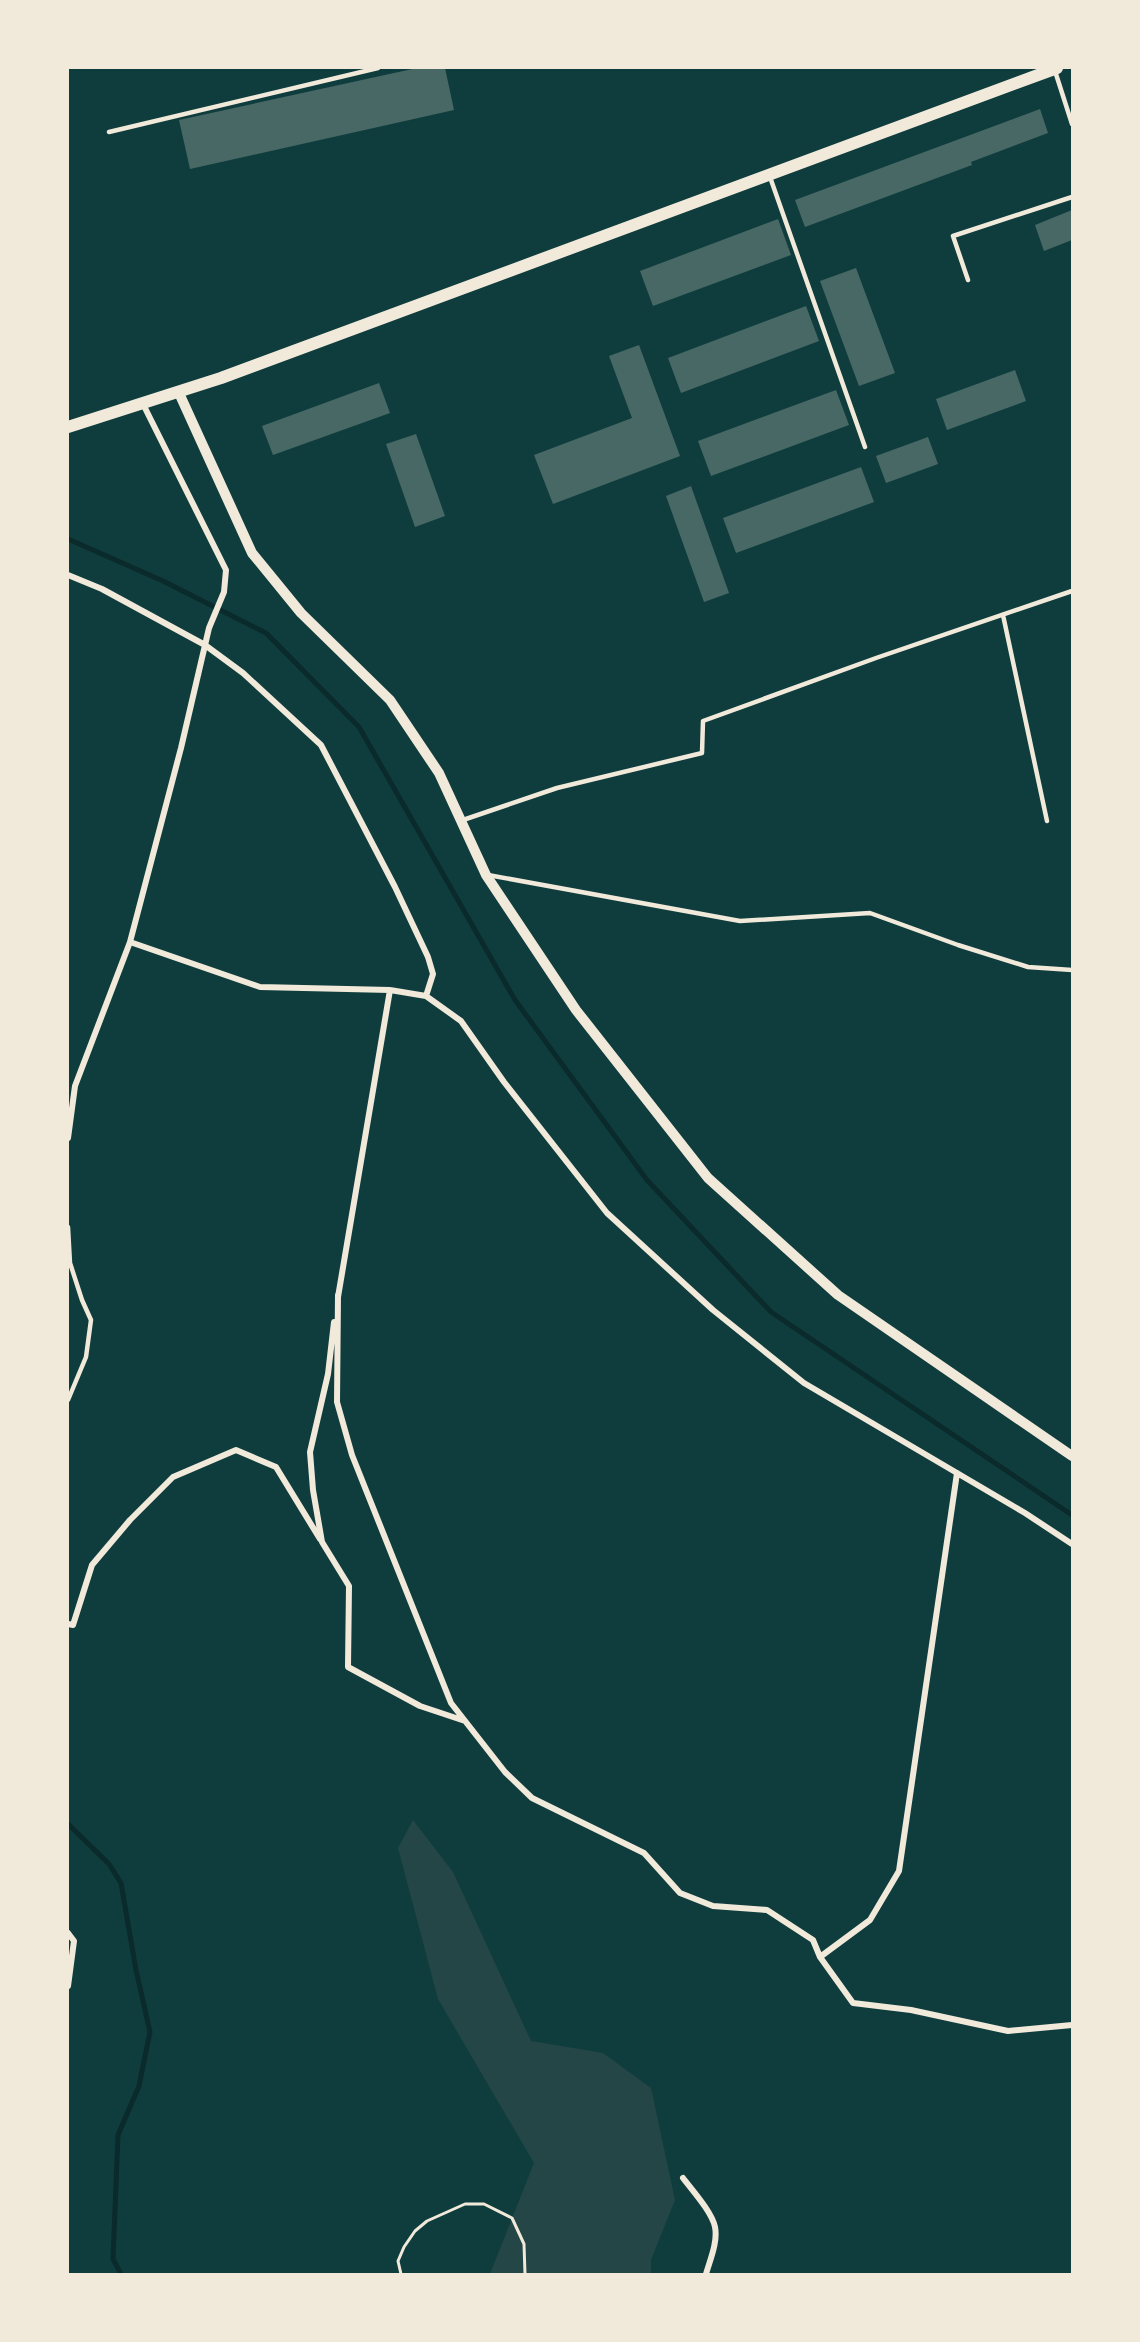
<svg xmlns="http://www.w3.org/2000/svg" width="1140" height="2342" font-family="Lato,sans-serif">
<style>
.green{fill:#244646}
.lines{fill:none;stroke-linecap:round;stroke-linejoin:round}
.stream{stroke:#0a2a2b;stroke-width:5}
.building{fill:#486865}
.path{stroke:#f1e9da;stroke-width:3}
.service{stroke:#f1e9da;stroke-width:4.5}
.minor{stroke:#f1e9da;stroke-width:6}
.tertiary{stroke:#f1e9da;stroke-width:10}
.secondary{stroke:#f1e9da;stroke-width:12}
</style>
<rect width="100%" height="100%" fill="#0f3d3e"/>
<path class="green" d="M 413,1820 L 453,1872 L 531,2041 L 603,2053 L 651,2088 L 675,2200 L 651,2260 L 651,2274 L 490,2274 L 534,2163 L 438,1999 L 398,1848 Z"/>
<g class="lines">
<path class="stream" d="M 68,539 L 163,581 L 266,633 L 359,727 L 515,1000 L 647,1180 L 771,1312 L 1072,1515
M 68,1824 L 109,1864 L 121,1883 L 136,1970 L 150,2032 L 139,2086 L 118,2135 L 113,2259 L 121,2274"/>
</g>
<path class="building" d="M 417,68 L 445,68 L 454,110 L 190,169 L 179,120 Z
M 1040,109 L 1048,133 L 971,162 L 972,165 L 805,227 L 795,200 Z
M 1072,210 L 1072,240 L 1044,251 L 1035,225 Z
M 778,219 L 791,255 L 653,306 L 640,271 Z
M 856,268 L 895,373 L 859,386 L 820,281 Z
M 806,306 L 819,341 L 681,393 L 668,358 Z
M 639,345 L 680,456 L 553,504 L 534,455 L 632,418 L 609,356 Z
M 1015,370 L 1026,401 L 947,430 L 936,399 Z
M 379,383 L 390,413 L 273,455 L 262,426 Z
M 836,390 L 849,425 L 711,476 L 698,441 Z
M 416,434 L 445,516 L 415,527 L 386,444 Z
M 928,437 L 938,464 L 886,483 L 876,456 Z
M 861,467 L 874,502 L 736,553 L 723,518 Z
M 691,486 L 729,593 L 704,602 L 666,496 Z"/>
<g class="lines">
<path class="path" d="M 401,2274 L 398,2261 L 404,2247 L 415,2231 L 427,2221 L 465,2204 L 484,2204 L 512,2218 L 524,2244 L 525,2274"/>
<path class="service" d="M 1055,71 L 1072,124
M 109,132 L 378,68
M 770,177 L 865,447
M 968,280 L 953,236 L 1072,197
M 1003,615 L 1047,821
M 463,820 L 557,788 L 702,753 L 703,721 L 876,658 L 1072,591
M 488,875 L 740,921 L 870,913 L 958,945 L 1028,967 L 1072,970
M 68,1227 L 70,1263 L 82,1300 L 91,1320 L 86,1357 L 68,1400"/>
<path class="minor" d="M 68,575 L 102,589 L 205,645 L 243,673 L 321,745 L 395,887 L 428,957 L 433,974 L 426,996
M 130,942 L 260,987 L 390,990 L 426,996 L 461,1021 L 504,1082 L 607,1213 L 713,1310 L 804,1383 L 1025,1513 L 1072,1544
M 68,1138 L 75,1086 L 130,942 L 181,748 L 209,628 L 224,592 L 226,570 L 143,404
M 338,1295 L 337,1402 L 352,1455 L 451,1703 L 505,1772 L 532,1798 L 644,1853 L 680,1893 L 713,1906 L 767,1910 L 813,1940 L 820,1957 L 853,2003 L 911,2010 L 1008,2031 L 1072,2025
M 338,1297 L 390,990
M 334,1322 L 328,1374 L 310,1452 L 313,1490 L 322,1542 L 349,1586 L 348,1667 L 420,1706 L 465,1721
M 68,1624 L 73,1625 L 92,1565 L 130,1520 L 173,1477 L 236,1450 L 276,1467 L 320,1539
M 68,1933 L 74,1941 L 68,1986
M 820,1957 L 870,1920 L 899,1871 L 957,1473
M 683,2178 C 692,2190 712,2212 715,2227 C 718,2242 710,2260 706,2274"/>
<path class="tertiary" d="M 179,393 L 252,553 L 301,613 L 390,700 L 439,773 L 486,875 L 576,1010 L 708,1178 L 838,1295 L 1072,1456"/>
<path class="secondary" d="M 68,427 L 221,378 L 1057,68"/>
</g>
<rect width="1140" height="2342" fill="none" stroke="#f1e9da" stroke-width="138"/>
</svg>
